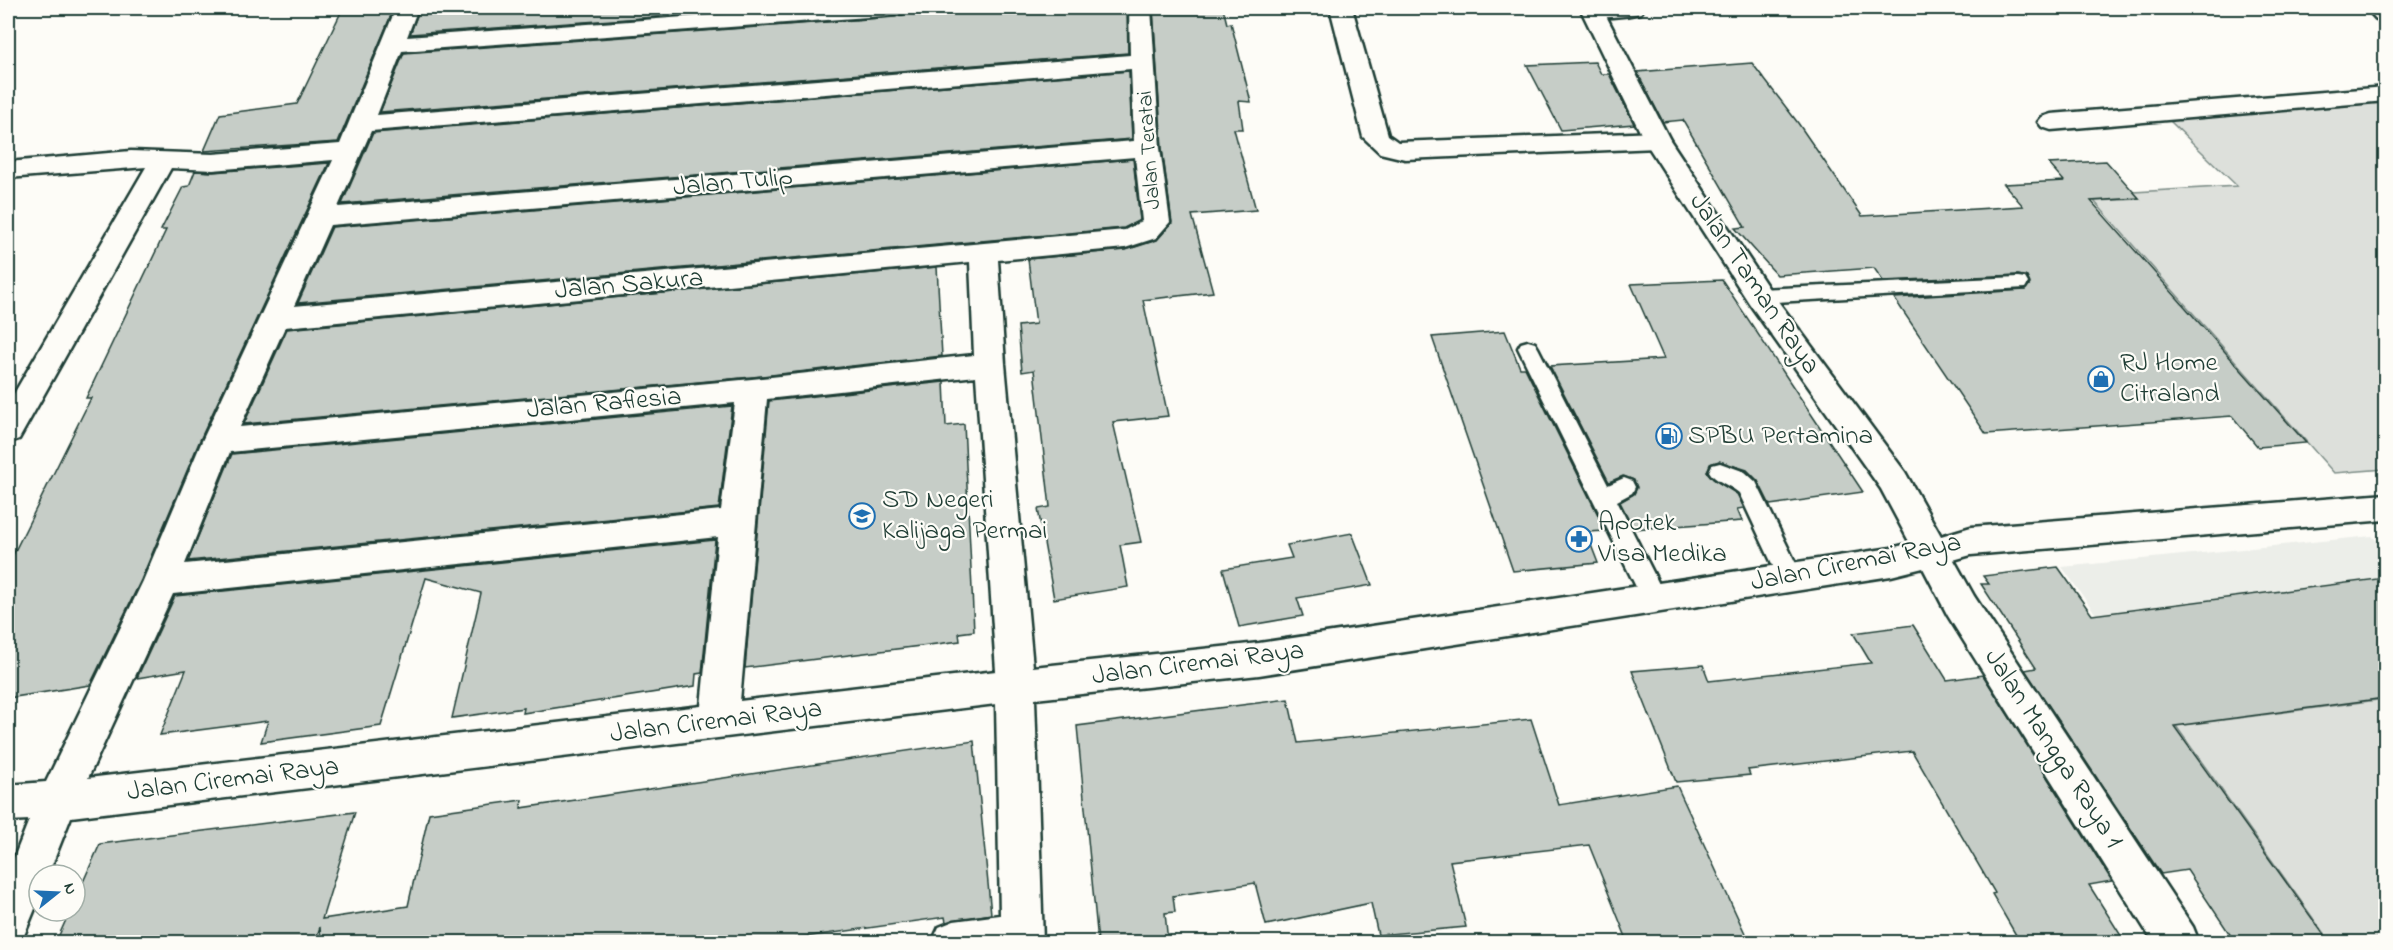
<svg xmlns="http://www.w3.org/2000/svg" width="2393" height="950" font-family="'Indie Flower',sans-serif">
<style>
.built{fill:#eceee9}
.green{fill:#dde0db;stroke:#7e8e88;stroke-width:1.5}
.building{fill:#c6cdc7;stroke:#1f3d34;stroke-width:1.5}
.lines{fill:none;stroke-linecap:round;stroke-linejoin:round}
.service-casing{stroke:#1f3d34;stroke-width:5}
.minor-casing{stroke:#1f3d34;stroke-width:5}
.tertiary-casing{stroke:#1f3d34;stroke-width:5}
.service{fill:#fdfcf7;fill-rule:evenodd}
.minor{fill:#fdfcf7;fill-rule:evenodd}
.tertiary{fill:#fdfcf7;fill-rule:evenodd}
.labels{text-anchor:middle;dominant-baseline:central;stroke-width:4.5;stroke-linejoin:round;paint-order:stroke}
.far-street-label{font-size:22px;fill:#1f3d34;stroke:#fdfcf7}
.street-label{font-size:27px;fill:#1f3d34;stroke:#fdfcf7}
.poi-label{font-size:27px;fill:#1f3d34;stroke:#fdfcf7;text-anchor:start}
</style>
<rect width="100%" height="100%" fill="#fdfcf7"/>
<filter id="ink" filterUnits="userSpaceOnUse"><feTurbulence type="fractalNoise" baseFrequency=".0167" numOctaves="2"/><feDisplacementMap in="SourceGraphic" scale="12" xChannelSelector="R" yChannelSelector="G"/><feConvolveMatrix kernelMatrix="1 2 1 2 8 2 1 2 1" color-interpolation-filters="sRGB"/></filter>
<g filter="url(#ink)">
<path class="built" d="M 2372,536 L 2377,541 L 2385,541 L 2385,698 L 2176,726 L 2062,567 Z"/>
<path class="green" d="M 2385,99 L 2385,469 L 2334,473 L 2094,201 L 2140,199 L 2134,192 L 2237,186 L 2166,117 Z
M 2385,699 L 2385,942 L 2330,942 L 2176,726 Z"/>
<path class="building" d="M 343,8 L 394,8 L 338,142 L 204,151 L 220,114 L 297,104 Z
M 420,8 L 784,8 L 410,34 Z
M 908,8 L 1127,8 L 1128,53 L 380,112 L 404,53 L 895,17 L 905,14 Z
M 1153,8 L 1223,8 L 1227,24 L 1231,23 L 1251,102 L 1239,101 L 1243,129 L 1234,129 L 1256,210 L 1192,215 L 1213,292 L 1143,300 L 1168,416 L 1113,422 L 1141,542 L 1120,545 L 1128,587 L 1054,599 L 1038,509 L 1050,507 L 1034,370 L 1022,372 L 1018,326 L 1036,324 L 1028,259 L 1126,250 L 1157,240 L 1172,223 L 1162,148 Z
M 1595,62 L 1601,74 L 1609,74 L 1634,124 L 1561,130 L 1527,65 Z
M 1752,63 L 1798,123 L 1862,216 L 2023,206 L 2004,184 L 2064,181 L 2049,164 L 2106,161 L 2139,198 L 2091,201 L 2306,443 L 2258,447 L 2232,416 L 1986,434 L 1894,298 L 2025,290 L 2030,284 L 2027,277 L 2018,275 L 1883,281 L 1874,268 L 1777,275 L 1735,228 L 1745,227 L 1683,120 L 1663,122 L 1637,72 Z
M 1129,71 L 1132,139 L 342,204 L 373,133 Z
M 1133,159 L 1140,220 L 1124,228 L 298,303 L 332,227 Z
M 329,163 L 200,440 L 141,580 L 90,685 L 8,698 L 8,565 L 91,398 L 86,398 L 166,230 L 161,230 L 183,187 L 189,186 L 195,171 L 213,172 Z
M 937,267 L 942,356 L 752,377 L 244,424 L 287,329 Z
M 1722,280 L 1863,492 L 1770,505 L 1758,481 L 1747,470 L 1719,461 L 1710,464 L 1707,472 L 1713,479 L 1737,494 L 1744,508 L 1737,509 L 1742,521 L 1634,529 L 1620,502 L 1634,494 L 1637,488 L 1634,480 L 1623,476 L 1609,482 L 1550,366 L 1664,359 L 1631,284 Z
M 1505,331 L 1520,368 L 1525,368 L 1606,531 L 1586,532 L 1598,563 L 1513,571 L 1432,337 Z
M 944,382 L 946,426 L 964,424 L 974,631 L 959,633 L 960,641 L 745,668 L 769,401 Z
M 732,406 L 719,508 L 188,561 L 232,454 Z
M 1352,533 L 1372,585 L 1297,598 L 1303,616 L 1239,627 L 1223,569 L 1292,558 L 1287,545 Z
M 715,540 L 702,673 L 696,674 L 695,686 L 523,713 L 524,708 L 452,718 L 481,593 L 426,578 L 381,726 L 261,742 L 268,721 L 160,735 L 186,670 L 137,678 L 175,596 Z
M 2058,567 L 2092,615 L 2385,578 L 2385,698 L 2174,726 L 2329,942 L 2235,942 L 2187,870 L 2161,874 L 2025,670 L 2036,668 L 1981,584 L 1989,584 L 1983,576 Z
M 1913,625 L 1947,680 L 1983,675 L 2112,881 L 2089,885 L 2125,942 L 2020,942 L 1992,894 L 1995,893 L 1912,751 L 1748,770 L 1750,775 L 1676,782 L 1632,671 L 1703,665 L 1709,681 L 1871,663 L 1853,633 Z
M 1288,699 L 1298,743 L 1531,719 L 1559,805 L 1677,786 L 1749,942 L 1628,942 L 1589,845 L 1450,861 L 1466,927 L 1378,935 L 1371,903 L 1266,925 L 1255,883 L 1173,896 L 1175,912 L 1165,913 L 1168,942 L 1098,942 L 1077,726 Z
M 974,741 L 991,914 L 946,922 L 945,917 L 770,942 L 321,942 L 320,927 L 315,942 L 56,942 L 70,911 L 75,911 L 75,900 L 100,844 L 355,812 L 322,919 L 408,906 L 429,813 L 522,800 L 521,808 Z"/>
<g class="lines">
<g class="service-casing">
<path id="service" d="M 2018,277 L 2025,278 L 2028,283 L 2025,288 L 1759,303 L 1752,301 L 1749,296 L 1752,291 L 1759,289 Z
M 1528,341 L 1535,343 L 1538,348 L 1608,485 L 1624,478 L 1632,481 L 1635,487 L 1632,493 L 1617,501 L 1666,598 L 1663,605 L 1654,608 L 1645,605 L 1518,348 L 1521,343 Z
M 1720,463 L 1745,472 L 1756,482 L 1803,578 L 1800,585 L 1791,588 L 1782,585 L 1739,493 C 1730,485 1714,481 1709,471 L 1712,465 Z"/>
</g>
<g class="minor-casing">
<path id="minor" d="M 396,8 L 418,8 L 407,37 L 808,8 L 906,8 L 903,13 L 895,15 L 402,51 L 377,115 L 1130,55 L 1129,8 L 1151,8 L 1160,148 L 1170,222 L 1156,238 L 1125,248 L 998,260 L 1005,364 L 1033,667 L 1259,643 L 1891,548 L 1932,538 L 1944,542 L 1974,596 L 2193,927 L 2199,942 L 2153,942 L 1948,616 L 1923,568 L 1891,576 L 1259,675 L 1035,699 L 1043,942 L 932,942 L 939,927 L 954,921 L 1000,915 L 996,704 L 71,817 L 48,875 L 39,875 L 39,899 L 23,938 L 8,942 L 8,873 L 29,820 L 8,821 L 8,785 L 46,782 L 143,581 L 202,441 L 333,160 L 213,170 L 171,168 L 19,439 L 8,443 L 8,404 L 146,167 L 8,178 L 8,162 L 131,151 L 213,154 L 340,144 ZM 1131,69 L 1134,141 L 338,207 L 371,131 ZM 1135,157 L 1142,221 L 1125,230 L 294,306 L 330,225 ZM 970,262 L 974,355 L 752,379 L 240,427 L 285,327 ZM 976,376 L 996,671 L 740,701 L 767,399 ZM 735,403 L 721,510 L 185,564 L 230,452 ZM 718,537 L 701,706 L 88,778 L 173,594 Z
M 1330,8 L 1352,8 L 1388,135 L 1398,142 L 1657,132 L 1666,135 L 1670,140 L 1666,145 L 1657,148 L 1405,159 L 1380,153 L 1363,137 Z
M 1582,8 L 1644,8 L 1641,13 C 1624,17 1601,19 1584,15 L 1581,10 Z
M 2366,8 L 2386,8 L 2386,23 L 2378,21 Z
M 2386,87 L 2386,101 L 2051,130 L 2042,127 L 2038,122 L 2042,117 L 2051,114 Z"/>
</g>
<g class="tertiary-casing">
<path id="tertiary" d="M 1580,8 L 1602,8 L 1670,140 L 1769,289 L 1905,472 L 1941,536 L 1971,527 L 2386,494 L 2386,520 L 1971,555 L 1932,566 L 1920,562 L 1881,489 L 1749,303 L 1644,140 Z"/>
</g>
<use href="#service" class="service"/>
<use href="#minor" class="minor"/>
<use href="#tertiary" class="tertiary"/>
</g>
</g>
<defs>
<g id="shop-ring" transform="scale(1.35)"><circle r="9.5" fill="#fdfcf7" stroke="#1f6fb2" stroke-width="1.5"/><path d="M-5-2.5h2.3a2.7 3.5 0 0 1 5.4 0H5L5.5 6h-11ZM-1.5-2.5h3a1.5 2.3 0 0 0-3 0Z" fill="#1f6fb2"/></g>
<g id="fuel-ring" transform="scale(1.35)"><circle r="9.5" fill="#fdfcf7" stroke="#1f6fb2" stroke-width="1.5"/><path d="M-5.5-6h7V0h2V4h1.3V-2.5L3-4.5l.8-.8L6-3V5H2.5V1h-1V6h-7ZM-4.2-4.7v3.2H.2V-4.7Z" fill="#1f6fb2"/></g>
<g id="school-ring" transform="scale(1.35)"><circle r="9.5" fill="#fdfcf7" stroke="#1f6fb2" stroke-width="1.5"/><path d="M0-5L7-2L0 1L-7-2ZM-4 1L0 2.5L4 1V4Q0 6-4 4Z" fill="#1f6fb2"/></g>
<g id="pharmacy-ring" transform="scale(1.35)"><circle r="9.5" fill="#fdfcf7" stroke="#1f6fb2" stroke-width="1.5"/><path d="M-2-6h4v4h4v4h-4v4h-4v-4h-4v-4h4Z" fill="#1f6fb2"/></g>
</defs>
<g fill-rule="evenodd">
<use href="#shop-ring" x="2101" y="379"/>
<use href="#fuel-ring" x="1669" y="436"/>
<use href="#school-ring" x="862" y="516"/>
<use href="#pharmacy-ring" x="1579" y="539"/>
</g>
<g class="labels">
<g class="far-street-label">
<text transform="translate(1150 150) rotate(-94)">Jalan Teratai</text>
</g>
<g class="street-label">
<text transform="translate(733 183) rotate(-5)">Jalan Tulip</text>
<text transform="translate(1754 284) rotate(56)">Jalan Taman Raya</text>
<text transform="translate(629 285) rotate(-5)">Jalan Sakura</text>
<text transform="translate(604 404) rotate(-5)">Jalan Raflesia</text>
<text transform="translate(1856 563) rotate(-11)">Jalan Ciremai Raya</text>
<text transform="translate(1198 664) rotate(-7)">Jalan Ciremai Raya</text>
<text transform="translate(716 722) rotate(-7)">Jalan Ciremai Raya</text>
<text transform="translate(2053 749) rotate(57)">Jalan Mangga Raya 1</text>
<text transform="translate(233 780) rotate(-7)">Jalan Ciremai Raya</text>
</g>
<g class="poi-label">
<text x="2120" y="363">RJ Home<tspan x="2120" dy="31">Citraland</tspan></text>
<text x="1688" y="436">SPBU Pertamina</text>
<text x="882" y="500">SD Negeri<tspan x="882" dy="31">Kalijaga Permai</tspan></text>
<text x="1598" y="523">Apotek<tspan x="1598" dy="31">Visa Medika</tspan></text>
</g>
</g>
<rect width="2393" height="950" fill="none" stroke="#fdfcf7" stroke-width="30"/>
<rect x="15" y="15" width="2363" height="920" fill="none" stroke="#1f3d34" stroke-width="2" filter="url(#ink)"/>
<g transform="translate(57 893) rotate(72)"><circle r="28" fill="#fdfcf7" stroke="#a4b0a9" stroke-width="1.5"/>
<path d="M0-4.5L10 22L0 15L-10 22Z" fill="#1f6fb2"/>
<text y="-9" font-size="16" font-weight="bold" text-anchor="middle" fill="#1f3d34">N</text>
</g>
</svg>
